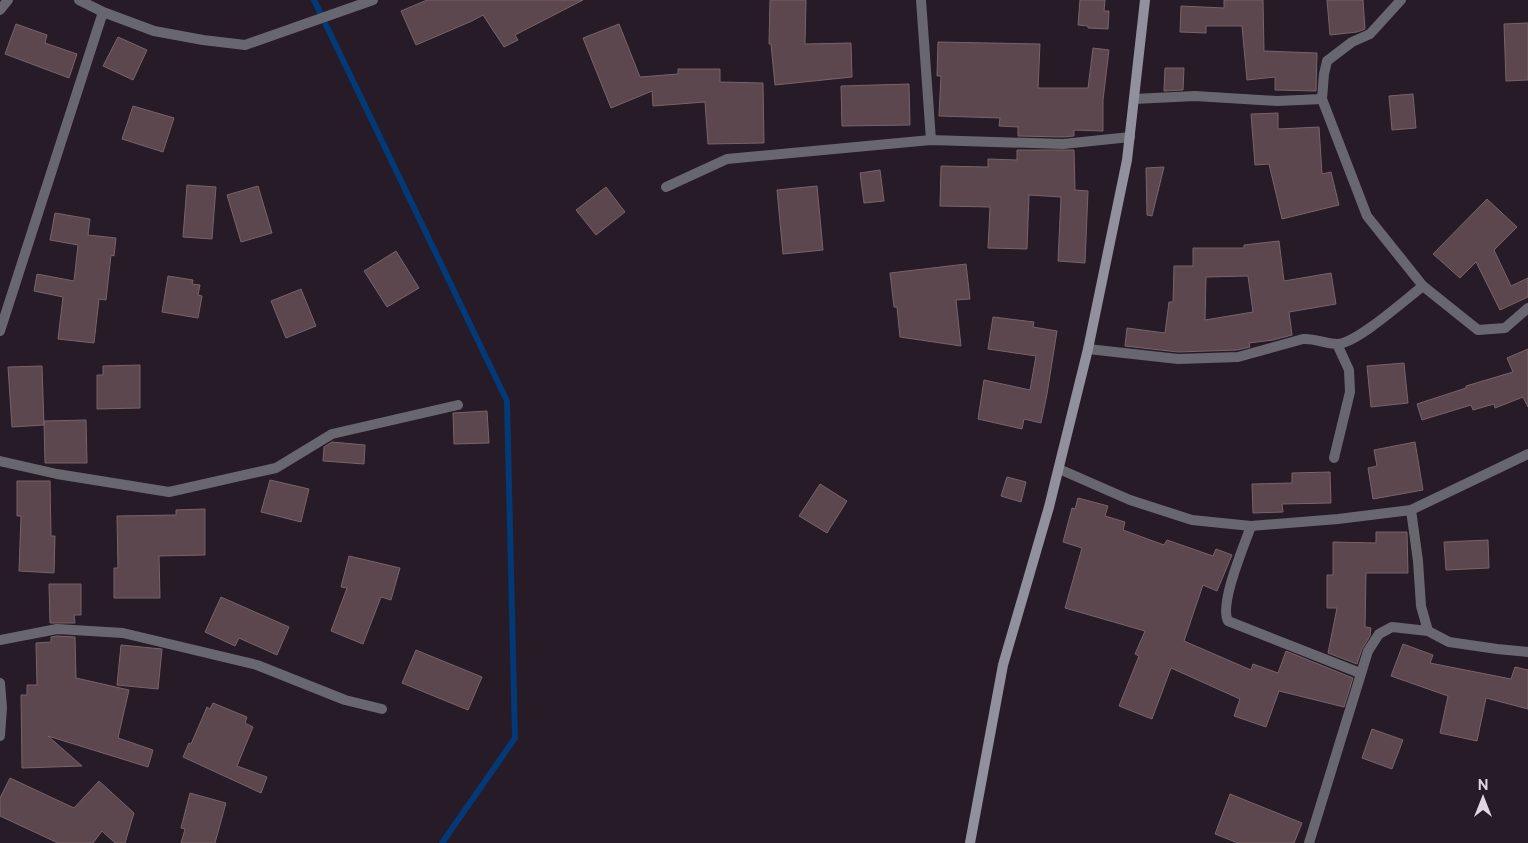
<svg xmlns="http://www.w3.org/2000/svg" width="1528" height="843" font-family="Raleway,sans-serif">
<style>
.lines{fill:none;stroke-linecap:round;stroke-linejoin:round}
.stream{stroke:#033976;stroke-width:6}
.building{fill:#5b474d;stroke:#786369;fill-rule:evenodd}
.street{stroke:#68676f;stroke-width:10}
.secondary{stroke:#91909d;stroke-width:10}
</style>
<rect width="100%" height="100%" fill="#261b27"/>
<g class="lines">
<path class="stream" d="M 314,0 L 507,401 L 515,738 L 442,843"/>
</g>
<path class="building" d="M 427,0 L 583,0 L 515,35 L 518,40 L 504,47 L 483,15 L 472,21 L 416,45 L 401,11 Z
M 770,0 L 806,0 L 805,44 L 851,43 L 852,77 L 775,85 L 771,44 L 769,44 Z
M 1080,0 L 1105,0 L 1104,11 L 1109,11 L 1108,29 L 1088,28 L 1088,26 L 1078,25 Z
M 1224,0 L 1263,0 L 1264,51 L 1317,53 L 1316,91 L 1275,90 L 1275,77 L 1247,80 L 1242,26 L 1206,26 L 1206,33 L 1180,32 L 1181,6 L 1224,8 Z
M 1327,0 L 1363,0 L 1365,29 L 1357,32 L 1330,35 Z
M 1528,23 L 1528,80 L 1506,81 L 1504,24 Z
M 16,24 L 47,35 L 45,43 L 77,54 L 69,78 L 5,54 Z
M 619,24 L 640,77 L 678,74 L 678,69 L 720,69 L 720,82 L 763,83 L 764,143 L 708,144 L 705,102 L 653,106 L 652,91 L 611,108 L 583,38 Z
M 118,37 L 147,50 L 133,80 L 103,66 Z
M 938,42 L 1040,44 L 1038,88 L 1088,88 L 1093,48 L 1109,50 L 1103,100 L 1103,131 L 1074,130 L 1074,136 L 1063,137 L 1018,136 L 1018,127 L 999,126 L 1000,118 L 939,116 L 941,76 L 937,76 Z
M 1165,68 L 1184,68 L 1183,90 L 1164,91 Z
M 909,84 L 910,125 L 842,126 L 841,86 Z
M 1413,94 L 1416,128 L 1392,130 L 1389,96 Z
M 133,106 L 174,118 L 163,152 L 122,139 Z
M 1278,113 L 1278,129 L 1319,127 L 1322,174 L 1331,172 L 1339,205 L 1282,219 L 1269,164 L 1255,165 L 1251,114 Z
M 1017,150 L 1074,150 L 1075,190 L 1088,191 L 1085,263 L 1058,261 L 1061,197 L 1029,195 L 1027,249 L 988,248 L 990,207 L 940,206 L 941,166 L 988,167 L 988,159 L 1017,160 Z
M 1164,167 L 1152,216 L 1147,215 L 1146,168 Z
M 880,170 L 884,201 L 864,203 L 860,173 Z
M 187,185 L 216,187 L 212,239 L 183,237 Z
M 258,186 L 272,233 L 241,242 L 227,195 Z
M 817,186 L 823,250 L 783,254 L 777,190 Z
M 606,187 L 625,212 L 596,235 L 576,210 Z
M 1487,199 L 1517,227 L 1494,250 L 1511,286 L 1528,278 L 1528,297 L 1500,310 L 1476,262 L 1460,278 L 1433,254 Z
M 55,213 L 90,219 L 88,235 L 116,238 L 114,256 L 111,255 L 106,300 L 99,299 L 94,343 L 58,339 L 63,297 L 34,291 L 37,274 L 74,281 L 78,245 L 50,240 Z
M 1279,241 L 1284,281 L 1331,273 L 1336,304 L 1289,312 L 1292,335 L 1273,340 L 1249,343 L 1250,347 L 1237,350 L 1178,352 L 1125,346 L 1127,328 L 1165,333 L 1169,302 L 1173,302 L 1174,266 L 1193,266 L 1193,248 L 1244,248 L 1244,245 ZM 1248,276 L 1253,312 L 1205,320 L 1206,277 Z
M 396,251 L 419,288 L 387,307 L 364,271 Z
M 966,264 L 970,299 L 956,300 L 961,346 L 900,337 L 897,307 L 894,307 L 890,273 Z
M 168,276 L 193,280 L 192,284 L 200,285 L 198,295 L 202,296 L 198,318 L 162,312 Z
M 301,289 L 316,326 L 286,338 L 271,301 Z
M 993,317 L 1034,322 L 1033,327 L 1057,331 L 1047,394 L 1041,423 L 1024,419 L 1022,429 L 978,419 L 984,380 L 1030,390 L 1036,356 L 988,349 Z
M 1528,349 L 1528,407 L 1523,397 L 1495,408 L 1494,404 L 1473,410 L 1471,405 L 1422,420 L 1417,404 L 1466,388 L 1466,386 L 1513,372 L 1507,358 Z
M 1404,363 L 1408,403 L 1371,407 L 1367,366 Z
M 140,365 L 140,408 L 97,409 L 97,375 L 103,375 L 103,366 Z
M 42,366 L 44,425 L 12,427 L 8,367 Z
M 487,411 L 489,443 L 454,444 L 453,413 Z
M 86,420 L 87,463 L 45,463 L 44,421 Z
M 332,442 L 365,445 L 364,464 L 323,461 L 324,447 Z
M 1415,442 L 1423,490 L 1373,499 L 1368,468 L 1377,466 L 1374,450 Z
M 1330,472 L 1331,503 L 1282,504 L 1283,512 L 1253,513 L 1252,484 L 1292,483 L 1292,473 Z
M 1007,477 L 1026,482 L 1021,502 L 1001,496 Z
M 270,480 L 309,489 L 301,522 L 261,512 Z
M 17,481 L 50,481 L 51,536 L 55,536 L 54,573 L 19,571 L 21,516 L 17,516 Z
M 820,484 L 847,501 L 827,533 L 799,516 Z
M 1078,498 L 1108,506 L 1105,516 L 1125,522 L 1123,530 L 1164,545 L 1167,540 L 1213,556 L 1216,549 L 1232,555 L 1217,591 L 1203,585 L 1184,641 L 1251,670 L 1253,664 L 1278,673 L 1286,651 L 1353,678 L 1344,707 L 1279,691 L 1266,727 L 1234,716 L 1240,699 L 1171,668 L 1152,719 L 1119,706 L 1139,656 L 1135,654 L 1145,631 L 1065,608 L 1082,548 L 1063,542 L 1072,508 L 1075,509 Z
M 205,509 L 205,555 L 159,556 L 160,598 L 114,598 L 114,568 L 118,568 L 117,516 L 176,515 L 176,510 Z
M 1376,532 L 1407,532 L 1408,573 L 1366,573 L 1365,627 L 1371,628 L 1370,636 L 1362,649 L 1357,664 L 1328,653 L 1337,608 L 1327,608 L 1327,575 L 1333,575 L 1333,542 L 1376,543 Z
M 1488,540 L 1489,568 L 1446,570 L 1444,542 Z
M 349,556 L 400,568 L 391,600 L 381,597 L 363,644 L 331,631 L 347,588 L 341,587 Z
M 49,584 L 81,584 L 81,615 L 74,615 L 75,623 L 50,623 Z
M 221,597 L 289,627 L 277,655 L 239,638 L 235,646 L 205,632 Z
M 57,636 L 75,637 L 76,678 L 129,690 L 118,738 L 153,750 L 148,767 L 48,736 L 82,766 L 22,768 L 21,695 L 27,695 L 27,685 L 37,685 L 36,643 L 51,642 L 51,637 Z
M 1403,644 L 1433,655 L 1430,663 L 1511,679 L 1515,667 L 1528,670 L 1528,709 L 1486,698 L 1477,741 L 1440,733 L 1448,696 L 1391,676 Z
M 121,645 L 162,649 L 158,689 L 117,685 Z
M 416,650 L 482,677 L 468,710 L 402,683 Z
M 213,703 L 247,717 L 245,723 L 253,727 L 237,766 L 267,777 L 261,793 L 183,757 L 189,743 L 191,744 L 207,707 L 210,709 Z
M 1372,729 L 1403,740 L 1392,769 L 1362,758 Z
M 10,778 L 74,808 L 99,781 L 134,813 L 125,843 L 115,843 L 102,831 L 93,843 L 58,843 L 0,816 L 0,798 Z
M 190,793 L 226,803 L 215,843 L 181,843 L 185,829 L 181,828 Z
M 1230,794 L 1302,823 L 1294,843 L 1238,843 L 1215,834 Z"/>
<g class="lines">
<path class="street" d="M 79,0 L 103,12 L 154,31 L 203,40 L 245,45 L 373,0
M 921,0 L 931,140
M 0,10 L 8,0
M 1134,99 L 1195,96 L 1277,101 L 1322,99 L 1324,74 L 1327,61 L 1352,42 L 1370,34 L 1401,0
M 1322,99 L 1367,216 L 1423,286 L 1478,330 L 1505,328 L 1528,308
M 666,187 L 727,159 L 931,140 L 1063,144 L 1130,137
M 0,331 L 103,12
M 1088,349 L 1178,359 L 1238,357 L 1303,339 C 1315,338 1325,344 1337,344 C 1356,344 1406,299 1423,286
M 1334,458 L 1350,392 L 1349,370 L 1337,344
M 0,461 L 57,474 L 169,492 L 276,468 L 332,434 L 458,405
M 1059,469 L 1130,500 L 1192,520 L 1251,526 L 1338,519 L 1411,510 L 1528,454
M 1411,510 L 1418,561 L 1421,606 L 1428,631 L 1449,642 L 1497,649 L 1528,652
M 1251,526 C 1244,546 1219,604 1228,621 L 1360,673
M 0,640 L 57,629 L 123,633 L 257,665 L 345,700 L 382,709
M 0,683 L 2,708 L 0,736
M 1309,843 L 1368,651 L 1379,634 L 1392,627 L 1428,631"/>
<path class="secondary" d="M 970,843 L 1003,665 L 1049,507 L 1088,349 L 1127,160 L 1145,0"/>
</g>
<g transform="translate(1483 798)" stroke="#261b27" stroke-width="4" paint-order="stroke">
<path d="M0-4L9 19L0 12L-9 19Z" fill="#dfd7df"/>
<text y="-8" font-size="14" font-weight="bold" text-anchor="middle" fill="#dfd7df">N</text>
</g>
</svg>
